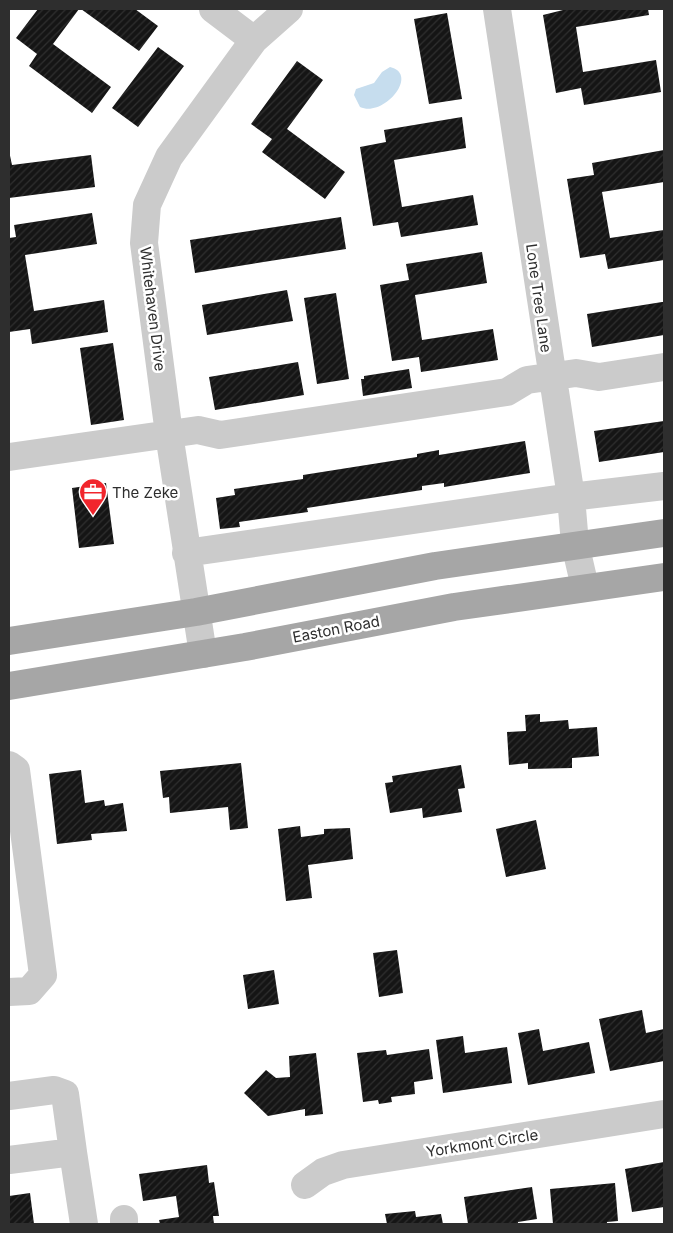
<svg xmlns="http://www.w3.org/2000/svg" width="673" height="1233" font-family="Inter,sans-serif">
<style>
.water{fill:#c6ddee}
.building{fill:url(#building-hatch)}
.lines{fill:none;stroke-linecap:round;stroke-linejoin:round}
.minor{stroke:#cbcbcb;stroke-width:28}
.major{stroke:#a6a6a6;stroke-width:28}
.labels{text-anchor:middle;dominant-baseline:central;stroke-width:5;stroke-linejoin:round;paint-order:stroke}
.street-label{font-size:15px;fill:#2e2e2e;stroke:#fff}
.poi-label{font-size:15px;fill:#2e2e2e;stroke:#fff;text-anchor:start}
</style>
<defs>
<pattern id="building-hatch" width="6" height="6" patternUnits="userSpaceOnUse" patternTransform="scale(1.25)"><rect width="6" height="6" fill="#151515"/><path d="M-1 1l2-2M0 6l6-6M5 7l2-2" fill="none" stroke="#2f2f2f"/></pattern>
</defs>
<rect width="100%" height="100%" fill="#fff"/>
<path class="water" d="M 390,67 C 420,74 384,118 360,107 L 354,95 L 356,89 L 374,83 L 382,72 Z"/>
<path class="building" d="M 38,9 L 79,9 L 53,44 L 111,87 L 92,113 L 29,66 L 37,54 L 16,38 Z
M 81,9 L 135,9 L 158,26 L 139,51 Z
M 567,9 L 648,9 L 649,15 L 576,27 L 583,72 L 656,60 L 661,92 L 584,105 L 581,88 L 556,93 L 543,15 Z
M 447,13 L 462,99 L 429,104 L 414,19 Z
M 158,47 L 184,66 L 138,127 L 112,108 Z
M 297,61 L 323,80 L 287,129 L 345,172 L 325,199 L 262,152 L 272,139 L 251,124 Z
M 462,117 L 466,148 L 394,160 L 402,207 L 473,195 L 478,225 L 401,237 L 398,222 L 373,226 L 360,147 L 386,142 L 384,130 Z
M 664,150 L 664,182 L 602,192 L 610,238 L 664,230 L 664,260 L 608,269 L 605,254 L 580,258 L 567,179 L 594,175 L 592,163 Z
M 9,151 L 12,165 L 91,155 L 95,187 L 9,198 Z
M 92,213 L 97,244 L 25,255 L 34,311 L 104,300 L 108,332 L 32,344 L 30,329 L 9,332 L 9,238 L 16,237 L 14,225 Z
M 341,217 L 346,249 L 195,273 L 190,240 Z
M 482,252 L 487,283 L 415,295 L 422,340 L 493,329 L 498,360 L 421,372 L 419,357 L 392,361 L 380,285 L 409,280 L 406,264 Z
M 287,290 L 293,321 L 207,335 L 202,305 Z
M 336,293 L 349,379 L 317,384 L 304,298 Z
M 662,302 L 664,302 L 664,335 L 592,347 L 587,314 Z
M 113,343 L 124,420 L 91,425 L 80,348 Z
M 298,362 L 304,395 L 215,410 L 209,377 Z
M 409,369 L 412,388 L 363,396 L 361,379 L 364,379 L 364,376 Z
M 664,421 L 664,452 L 599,462 L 594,431 Z
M 525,441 L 530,473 L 444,487 L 444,483 L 422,486 L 422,490 L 307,508 L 308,512 L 239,522 L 240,527 L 220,529 L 216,498 L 235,495 L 234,489 L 303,479 L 303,475 L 417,457 L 417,454 L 439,450 L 439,455 Z
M 106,483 L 114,544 L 79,548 L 72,488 Z
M 540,714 L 540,722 L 568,720 L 569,729 L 597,727 L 599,756 L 572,758 L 572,768 L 528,769 L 528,763 L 509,765 L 507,732 L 526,731 L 525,715 Z
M 241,763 L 248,828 L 230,830 L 228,807 L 170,813 L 169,797 L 163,798 L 160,771 Z
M 461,765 L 465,788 L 458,789 L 462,812 L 423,818 L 422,808 L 390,813 L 385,783 L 393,782 L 392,776 Z
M 81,770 L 85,803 L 104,800 L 105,806 L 123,803 L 127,831 L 91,834 L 92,840 L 57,844 L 49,774 Z
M 536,820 L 546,869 L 506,877 L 496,829 Z
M 300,826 L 301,837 L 324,834 L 324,829 L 350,828 L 353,859 L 308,865 L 312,898 L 286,901 L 278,829 Z
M 397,950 L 403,993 L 379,997 L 373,953 Z
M 274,970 L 279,1004 L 248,1009 L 243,975 Z
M 642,1010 L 646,1033 L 664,1029 L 664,1061 L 610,1071 L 599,1019 Z
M 539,1029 L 543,1051 L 589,1042 L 595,1073 L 528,1085 L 518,1033 Z
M 463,1036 L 465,1053 L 507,1047 L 512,1083 L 443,1093 L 436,1040 Z
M 429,1049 L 433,1079 L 414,1082 L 415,1094 L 391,1097 L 392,1102 L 379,1104 L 378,1100 L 363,1102 L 357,1053 L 386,1050 L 387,1055 Z
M 316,1053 L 323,1114 L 305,1116 L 305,1109 L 268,1116 L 244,1093 L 266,1070 L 276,1078 L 290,1077 L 289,1056 Z
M 664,1162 L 664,1207 L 632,1212 L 625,1169 Z
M 207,1165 L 209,1183 L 214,1182 L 219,1216 L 213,1216 L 214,1224 L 160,1224 L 159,1220 L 179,1217 L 176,1196 L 143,1201 L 139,1174 Z
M 615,1183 L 618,1221 L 607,1222 L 607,1224 L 553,1224 L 550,1189 Z
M 532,1187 L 537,1219 L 518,1222 L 518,1224 L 468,1224 L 464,1197 Z
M 30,1193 L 34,1224 L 9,1224 L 9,1196 Z
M 415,1211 L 416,1217 L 441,1214 L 443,1224 L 387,1224 L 385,1214 Z"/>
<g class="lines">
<path class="minor" d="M 213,9 L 254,40
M 497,9 L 571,497 L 575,544 L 585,587
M 9,457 L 198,430 L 220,435 L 507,392 L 527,380 L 576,373 L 599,377 L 664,367
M 186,553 L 571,497 L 664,486
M 203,654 L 169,434 L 144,243 L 147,205 L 169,157 L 254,40 L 289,9
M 9,765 L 16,770 L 43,975 L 29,991 L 9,992
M 9,1096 L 54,1090 L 65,1094 L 73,1152
M 9,1160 L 73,1152 L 84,1224
M 305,1185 L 323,1172 L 343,1165 L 664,1114
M 124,1219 L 124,1224"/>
<path class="major" d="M 9,641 L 196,612 L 435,566 L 664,533
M 9,686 L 245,647 L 454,607 L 664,577"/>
</g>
<defs>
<g id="office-pin" transform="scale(1.4375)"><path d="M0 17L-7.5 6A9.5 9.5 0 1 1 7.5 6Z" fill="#f1252c" stroke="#fff"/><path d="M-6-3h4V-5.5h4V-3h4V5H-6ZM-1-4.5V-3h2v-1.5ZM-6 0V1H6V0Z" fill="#fff"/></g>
</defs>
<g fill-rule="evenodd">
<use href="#office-pin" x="93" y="492"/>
</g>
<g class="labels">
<g class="street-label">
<text transform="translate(539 298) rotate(82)">Lone Tree Lane</text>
<text transform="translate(153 309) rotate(83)">Whitehaven Drive</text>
<text transform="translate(336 629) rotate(-11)">Easton Road</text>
<text transform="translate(482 1143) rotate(-9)">Yorkmont Circle</text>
</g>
<g class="poi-label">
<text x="112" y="492">The Zeke</text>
</g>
</g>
<rect width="673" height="1233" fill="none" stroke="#2e2e2e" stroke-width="20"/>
</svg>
